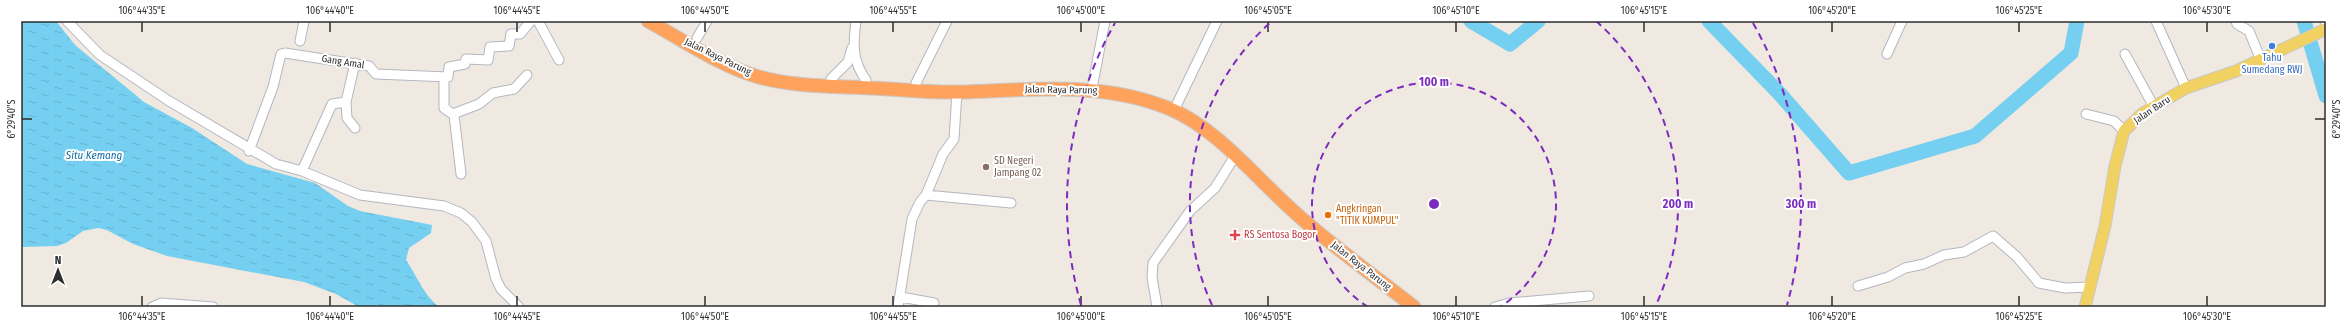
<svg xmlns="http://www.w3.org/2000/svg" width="2347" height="328" font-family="'Fira Sans Condensed',sans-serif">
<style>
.water{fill:url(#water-ripples)}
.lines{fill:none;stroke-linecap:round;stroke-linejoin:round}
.river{stroke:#75cff0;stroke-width:15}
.minor-casing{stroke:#b4b7c1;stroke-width:11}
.major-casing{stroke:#c9c9c9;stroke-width:13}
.highway-casing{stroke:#c9c9c9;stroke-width:15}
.minor{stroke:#fff;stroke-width:9}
.major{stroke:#f2d163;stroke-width:11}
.highway{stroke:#ffa35c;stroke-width:13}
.ticks{fill:none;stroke:#2e2e2e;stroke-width:1.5}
.ring{fill:none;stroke:#7b2cbf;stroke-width:2;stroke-dasharray:7 5}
.shop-dot{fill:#3f7fe0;stroke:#fff;stroke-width:1.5}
.education-dot{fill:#8d6e63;stroke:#fff;stroke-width:1.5}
.food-dot{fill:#e8710a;stroke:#fff;stroke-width:1.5}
.health-dot{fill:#e0444e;stroke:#fff;stroke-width:1.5}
.labels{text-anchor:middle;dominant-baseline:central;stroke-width:4;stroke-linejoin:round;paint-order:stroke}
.street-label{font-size:10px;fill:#2e2e2e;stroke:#fff}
.shop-label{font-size:10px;fill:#366cbe;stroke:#fff}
.education-label{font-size:10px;fill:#785e54;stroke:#fff;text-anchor:start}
.food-label{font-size:10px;fill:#c56008;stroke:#fff;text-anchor:start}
.health-label{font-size:10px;fill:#be3a42;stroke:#fff;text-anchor:start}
.water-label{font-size:11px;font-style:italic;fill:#0d6fa3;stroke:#fff}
.centre{fill:#7b2cbf;stroke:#fff;stroke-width:2}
.ring-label{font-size:12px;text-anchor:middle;font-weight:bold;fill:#7b2cbf;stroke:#fff;stroke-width:4;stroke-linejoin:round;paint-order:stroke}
.neatline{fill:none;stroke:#2e2e2e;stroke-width:1.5}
.ticks-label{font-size:10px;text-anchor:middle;fill:#2e2e2e}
</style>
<defs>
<pattern id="water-ripples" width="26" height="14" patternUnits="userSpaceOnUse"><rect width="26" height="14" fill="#75cff0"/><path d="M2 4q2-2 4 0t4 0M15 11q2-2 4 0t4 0" fill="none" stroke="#66b2ce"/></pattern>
</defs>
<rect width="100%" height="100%" fill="#efe9e1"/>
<path class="water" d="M 21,21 L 56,21 L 75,45 L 144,102 L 192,128 L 247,164 L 315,183 L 348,206 L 360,211 L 432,225 L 431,233 L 409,248 L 406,260 C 416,274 425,298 440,307 L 359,307 L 336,294 L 304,282 L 167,256 L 133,244 L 107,230 L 98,228 L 83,231 L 66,243 L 57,246 L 21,247 Z"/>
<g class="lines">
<path class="river" d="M 1471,21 L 1510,44 L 1538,21
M 1709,21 L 1779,93 L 1849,173 L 1975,136 L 2071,53 L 2077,21
M 2304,21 L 2326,96"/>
<g class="minor-casing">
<path id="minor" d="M 67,21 L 100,55 L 169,101 L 276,164 L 302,171 L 360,195 L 444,206 L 461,213 L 472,222 L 486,241 L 496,279 L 501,289 L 519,307
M 538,21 L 559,60
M 856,21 C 853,44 852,61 866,80
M 2156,21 L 2186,88
M 2236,21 L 2237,24 L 2249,31 L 2261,60
M 2325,21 L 2326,22
M 697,38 L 707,21
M 300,41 L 304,21
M 1887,54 L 1902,21
M 2125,54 L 2154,107
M 444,77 L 444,108 L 454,115 L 461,174
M 831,79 L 848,62 L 852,48
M 916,83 L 947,21
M 1093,83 L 1105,21
M 346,102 L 347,118 L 355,128
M 1176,106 L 1217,21
M 453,114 L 479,104 L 493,93 L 514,89 L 527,75
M 2086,114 L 2114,121 L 2124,131
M 249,151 L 273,87 L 281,54 L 285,53 L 369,66 L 376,74 L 448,77 L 449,67 L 465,64 L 466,59 L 488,60 L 490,47 L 509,46 L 511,34 L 520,34 L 531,21
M 302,171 L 332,104 L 346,102 L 355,63
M 926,195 L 1011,203
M 1858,286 L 1888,277 L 1905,268 L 1924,264 L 1944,255 L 1964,252 L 1993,236 L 2017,257 L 2039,283 L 2065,288 L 2090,287
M 901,297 L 934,303
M 152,307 L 161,303 L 213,307
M 898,307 L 912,219 L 920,202 L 926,195 L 943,154 L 954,139 L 957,92
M 1157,307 L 1152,277 L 1153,263 L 1190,211 L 1215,188 L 1235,156
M 1495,307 L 1509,303 L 1589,296"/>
</g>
<g class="major-casing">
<path id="major" d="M 2085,307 L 2105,226 L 2115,166 L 2124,131 L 2143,113 L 2186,88 L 2236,71 L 2326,29"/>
</g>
<g class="highway-casing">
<path id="highway" d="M 648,21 C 683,40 722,67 759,77 C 795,87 834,86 870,88 C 900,89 930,93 960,92 C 1031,90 1100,81 1168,108 C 1218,128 1259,182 1300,217 C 1336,249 1376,277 1414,307"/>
</g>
<use href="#minor" class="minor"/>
<use href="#major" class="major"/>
<use href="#highway" class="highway"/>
</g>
<path class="ticks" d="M 142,22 L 142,32M 330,22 L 330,32M 517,22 L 517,32M 705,22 L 705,32M 893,22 L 893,32M 1081,22 L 1081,32M 1268,22 L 1268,32M 1456,22 L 1456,32M 1644,22 L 1644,32M 1832,22 L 1832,32M 2019,22 L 2019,32M 2207,22 L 2207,32M 22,119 L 32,119M 2315,119 L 2325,119M 142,296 L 142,306M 330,296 L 330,306M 517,296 L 517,306M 705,296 L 705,306M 893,296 L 893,306M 1081,296 L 1081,306M 1268,296 L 1268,306M 1456,296 L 1456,306M 1644,296 L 1644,306M 1832,296 L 1832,306M 2019,296 L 2019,306M 2207,296 L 2207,306"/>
<g class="ring">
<path d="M1368 307A122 122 0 1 1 1500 307"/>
<path d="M1212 305A244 244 0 0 1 1272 21M1596 21A244 244 0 0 1 1656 305"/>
<path d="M1081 305A367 367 0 0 1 1115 23M1753 23A367 367 0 0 1 1787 305"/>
</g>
<circle class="shop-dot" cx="2272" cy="46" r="4"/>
<circle class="education-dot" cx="986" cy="167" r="4"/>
<circle class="food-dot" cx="1328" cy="215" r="4"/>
<path class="health-dot" d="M1233 229h4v4h4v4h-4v4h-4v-4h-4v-4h4z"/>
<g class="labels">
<g class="street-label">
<text transform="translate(718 57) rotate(26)">Jalan Raya Parung</text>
<text transform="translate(343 62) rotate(9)">Gang Amal</text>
<text transform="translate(1061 90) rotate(1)">Jalan Raya Parung</text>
<text transform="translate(2152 110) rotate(-34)">Jalan Baru</text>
<text transform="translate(1361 266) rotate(38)">Jalan Raya Parung</text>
</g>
<g class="shop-label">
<text x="2272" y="58">Tahu<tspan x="2272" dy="12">Sumedang RWJ</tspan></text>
</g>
<g class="education-label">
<text x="994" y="161">SD Negeri<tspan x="994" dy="12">Jampang 02</tspan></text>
</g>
<g class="food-label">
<text x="1336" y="209">Angkringan<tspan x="1336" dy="12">"TITIK KUMPUL"</tspan></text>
</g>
<g class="health-label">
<text x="1244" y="235">RS Sentosa Bogor</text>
</g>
<g class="water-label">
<text x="94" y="155">Situ Kemang</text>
</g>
</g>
<circle cx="1434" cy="204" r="6" class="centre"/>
<g class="ring-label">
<text x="1434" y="86">100 m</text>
<text x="1678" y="208">200 m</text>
<text x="1801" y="208">300 m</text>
</g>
<rect width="2347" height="328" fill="none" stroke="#ffffff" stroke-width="44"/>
<g transform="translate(58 270)" stroke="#ffffff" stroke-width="3" paint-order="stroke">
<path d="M0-3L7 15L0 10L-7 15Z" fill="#2e2e2e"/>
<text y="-6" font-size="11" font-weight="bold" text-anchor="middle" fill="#2e2e2e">N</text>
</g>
<rect x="22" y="22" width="2303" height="284" class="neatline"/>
<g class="ticks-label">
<text x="142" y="14">106°44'35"E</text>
<text x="330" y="14">106°44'40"E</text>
<text x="517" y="14">106°44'45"E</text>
<text x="705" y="14">106°44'50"E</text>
<text x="893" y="14">106°44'55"E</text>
<text x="1081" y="14">106°45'00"E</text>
<text x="1268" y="14">106°45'05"E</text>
<text x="1456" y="14">106°45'10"E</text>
<text x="1644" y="14">106°45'15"E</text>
<text x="1832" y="14">106°45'20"E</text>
<text x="2019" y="14">106°45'25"E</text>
<text x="2207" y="14">106°45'30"E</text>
<text transform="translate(11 119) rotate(-90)" y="4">6°29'40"S</text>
<text transform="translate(2336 119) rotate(-90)" y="4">6°29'40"S</text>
<text x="142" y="320">106°44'35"E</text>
<text x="330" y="320">106°44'40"E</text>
<text x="517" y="320">106°44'45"E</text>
<text x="705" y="320">106°44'50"E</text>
<text x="893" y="320">106°44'55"E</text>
<text x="1081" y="320">106°45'00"E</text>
<text x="1268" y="320">106°45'05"E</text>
<text x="1456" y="320">106°45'10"E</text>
<text x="1644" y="320">106°45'15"E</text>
<text x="1832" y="320">106°45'20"E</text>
<text x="2019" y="320">106°45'25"E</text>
<text x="2207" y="320">106°45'30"E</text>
</g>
</svg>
